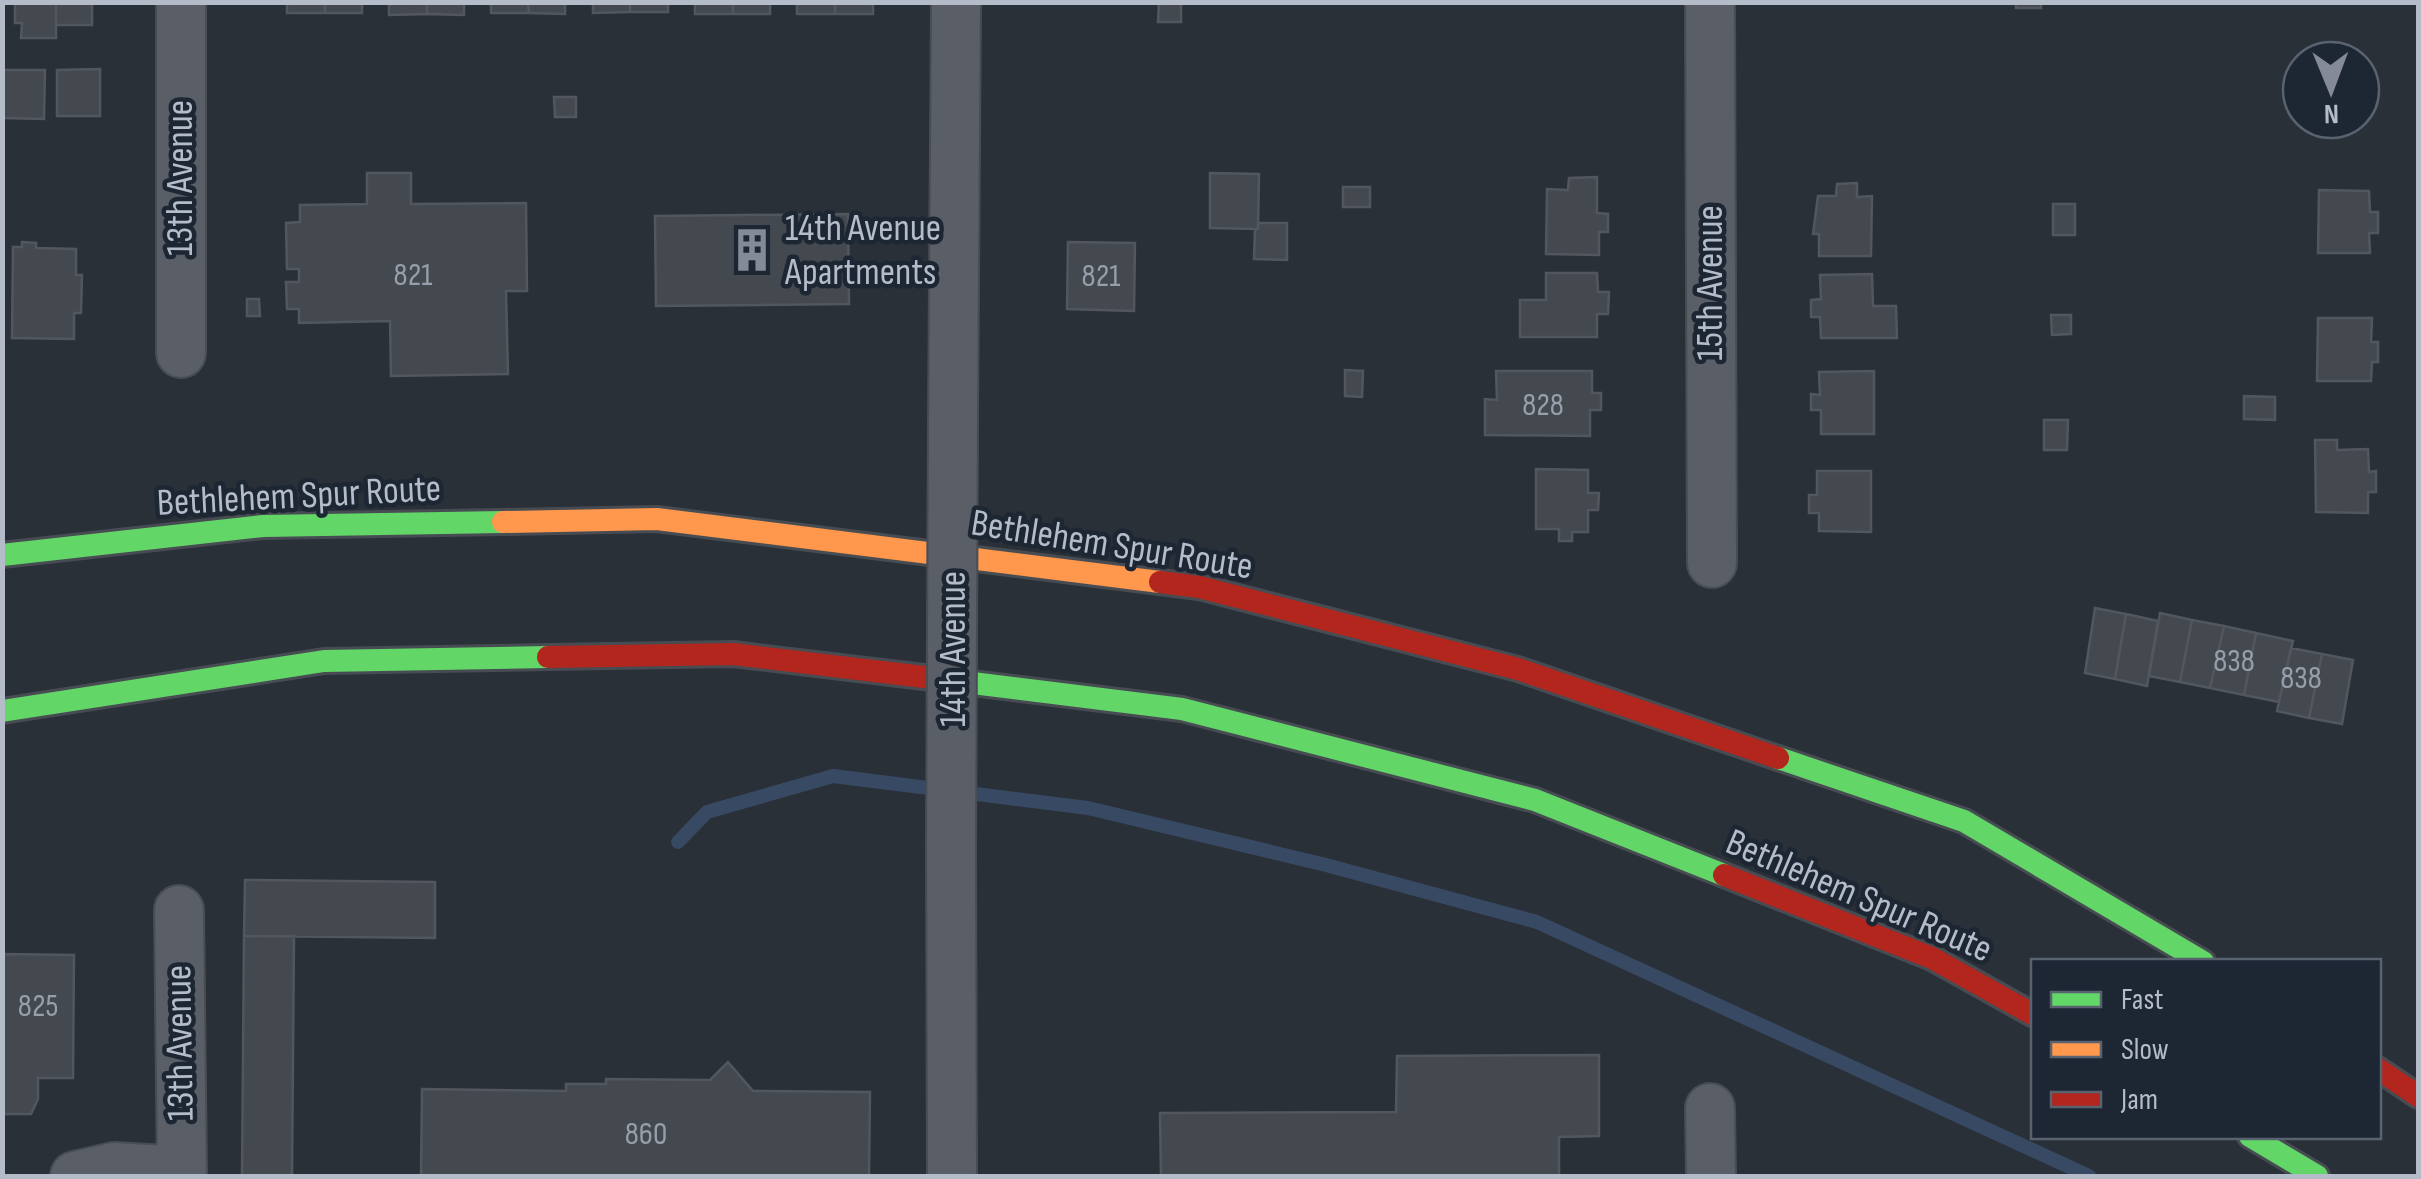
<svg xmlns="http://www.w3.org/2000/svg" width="2421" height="1179" font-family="'Sofia Sans Condensed',sans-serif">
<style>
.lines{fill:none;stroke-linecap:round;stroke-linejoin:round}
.stream{stroke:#384963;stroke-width:14}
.building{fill:#444950;stroke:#52575f;stroke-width:2.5}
.street-casing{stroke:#484c53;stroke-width:52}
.fast-casing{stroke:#474c53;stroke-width:28}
.slow-casing{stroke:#474c53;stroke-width:28}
.jam-casing{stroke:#474c53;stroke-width:28}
.street{stroke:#5a5e66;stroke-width:48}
.fast{stroke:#63d668;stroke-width:22}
.slow{stroke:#ff974d;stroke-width:22}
.jam{stroke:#b3261e;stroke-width:22}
.street-bridge-casing{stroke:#484c53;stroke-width:52;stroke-linecap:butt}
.street-bridge{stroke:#5a5e66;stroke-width:48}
.labels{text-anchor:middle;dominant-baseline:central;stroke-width:9;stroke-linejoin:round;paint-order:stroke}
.number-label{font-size:32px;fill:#989fab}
.street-label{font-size:38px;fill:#b4bcc9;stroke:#1d2633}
.poi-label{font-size:38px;fill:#b4bcc9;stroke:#1d2633;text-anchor:start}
</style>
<rect width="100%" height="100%" fill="#2a3038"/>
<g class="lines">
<path class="stream" d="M 678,842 L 707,812 L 833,776 L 1088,808 L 1326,865 L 1537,922 L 2089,1176"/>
</g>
<path class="building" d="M 15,2 L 56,2 L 56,38 L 21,38 L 22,23 L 15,23 Z
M 56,2 L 92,2 L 92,25 L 56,25 Z
M 287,2 L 325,2 L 325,13 L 287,13 Z
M 325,2 L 362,2 L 362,13 L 325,13 Z
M 389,2 L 427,2 L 427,14 L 389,15 Z
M 427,2 L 464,2 L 464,15 L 427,14 Z
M 491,2 L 528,2 L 529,13 L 491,13 Z
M 528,2 L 565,2 L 565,14 L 529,13 Z
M 593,2 L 630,2 L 630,12 L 593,13 Z
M 630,2 L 668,2 L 668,12 L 630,12 Z
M 695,2 L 733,2 L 733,14 L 695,14 Z
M 733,2 L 770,2 L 770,14 L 733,14 Z
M 797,2 L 835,2 L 835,14 L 797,14 Z
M 835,2 L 873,2 L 873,14 L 835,14 Z
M 1159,2 L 1181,2 L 1181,22 L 1158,22 Z
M 2016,2 L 2041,2 L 2041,8 L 2016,8 Z
M 100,69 L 100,116 L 57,116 L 57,70 Z
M 2,70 L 45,70 L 44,119 L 2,118 Z
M 554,97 L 576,97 L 576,117 L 555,117 Z
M 367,173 L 411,173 L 411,204 L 526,203 L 527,291 L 506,291 L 508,374 L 391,376 L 390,321 L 299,323 L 299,309 L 287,309 L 286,282 L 299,282 L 299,269 L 287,269 L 286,223 L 300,222 L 300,205 L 367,204 Z
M 1210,173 L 1259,174 L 1258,229 L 1210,228 Z
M 1597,177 L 1597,213 L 1608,214 L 1608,232 L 1599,232 L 1599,255 L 1546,254 L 1547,189 L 1568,190 L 1569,178 Z
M 1857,183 L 1857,197 L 1872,196 L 1871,256 L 1819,256 L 1819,234 L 1813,234 L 1818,196 L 1836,196 L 1837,184 Z
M 1343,187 L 1370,187 L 1370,207 L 1343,207 Z
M 2319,190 L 2369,191 L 2370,212 L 2378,212 L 2378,233 L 2369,233 L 2370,253 L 2318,253 Z
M 2053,204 L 2075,204 L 2075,235 L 2053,235 Z
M 848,214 L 849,304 L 656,306 L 655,216 Z
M 1258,223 L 1287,223 L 1287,260 L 1254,259 L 1255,229 L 1258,229 Z
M 22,242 L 36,243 L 36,248 L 76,249 L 76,275 L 82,275 L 81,313 L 74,313 L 74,339 L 12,338 L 13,247 L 22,247 Z
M 1068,242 L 1135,243 L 1134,311 L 1067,309 Z
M 1546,273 L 1597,273 L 1598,292 L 1609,292 L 1608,314 L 1597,314 L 1597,337 L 1520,337 L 1520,300 L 1546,300 Z
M 1872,274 L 1873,306 L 1896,306 L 1897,338 L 1821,338 L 1820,317 L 1811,317 L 1811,300 L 1821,299 L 1820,275 Z
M 247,299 L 259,299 L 260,316 L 247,316 Z
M 2051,315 L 2071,315 L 2071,334 L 2052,335 Z
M 2318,318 L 2372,318 L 2371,342 L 2378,342 L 2378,362 L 2372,362 L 2371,381 L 2317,381 Z
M 1345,370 L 1363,371 L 1362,397 L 1345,396 Z
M 1496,371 L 1592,371 L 1592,393 L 1601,393 L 1601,410 L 1590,410 L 1590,436 L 1485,435 L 1485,399 L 1497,400 Z
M 1874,371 L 1874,434 L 1821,434 L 1821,410 L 1811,410 L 1811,394 L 1820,395 L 1819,372 Z
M 2244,396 L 2275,397 L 2275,420 L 2244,419 Z
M 2044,420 L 2068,420 L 2067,450 L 2044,450 Z
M 2315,440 L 2337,440 L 2337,450 L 2368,449 L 2369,472 L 2376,471 L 2376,492 L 2368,492 L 2368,513 L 2316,512 Z
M 1536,469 L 1588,470 L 1588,493 L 1599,493 L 1598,510 L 1588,510 L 1588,532 L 1572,532 L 1572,541 L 1559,541 L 1559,529 L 1536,529 Z
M 1817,471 L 1871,471 L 1871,532 L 1819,531 L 1819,513 L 1809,513 L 1809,495 L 1817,495 Z
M 2095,608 L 2126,614 L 2115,679 L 2085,673 Z
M 2160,613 L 2192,620 L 2180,682 L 2149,676 Z
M 2126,614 L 2158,621 L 2147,686 L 2115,679 Z
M 2192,620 L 2224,626 L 2210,688 L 2180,682 Z
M 2224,626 L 2256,633 L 2244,695 L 2210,688 Z
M 2256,633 L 2293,641 L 2279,702 L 2244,695 Z
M 2291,648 L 2322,654 L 2309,718 L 2277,711 Z
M 2322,654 L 2353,660 L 2342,724 L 2309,718 Z
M 245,880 L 435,882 L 435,938 L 244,936 Z
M 244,936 L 294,936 L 292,1176 L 242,1176 Z
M 2,954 L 74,955 L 73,1078 L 38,1078 L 38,1099 L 31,1114 L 4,1114 Z
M 1599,1055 L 1599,1136 L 1559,1137 L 1559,1176 L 1161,1176 L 1160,1113 L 1396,1112 L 1397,1056 Z
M 728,1062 L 753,1091 L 870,1092 L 869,1176 L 421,1176 L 422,1089 L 566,1091 L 566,1084 L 606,1084 L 606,1079 L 710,1080 Z"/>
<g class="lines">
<g class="street-casing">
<path id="street" d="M 181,2 L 181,353
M 1710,2 L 1712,563
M 953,420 L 956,2
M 951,847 L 952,1176
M 179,910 L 182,1176
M 1710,1108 L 1711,1176
M 75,1176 L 114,1167 L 181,1171"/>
</g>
<g class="fast-casing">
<path id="fast" d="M 2,555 L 263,526 L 503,522
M 932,678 L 1182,709 L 1535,800 L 1724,875
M 2,711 L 324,661 L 548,657
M 1778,758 L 1964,821 L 2203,962
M 2250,1136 L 2317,1176"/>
</g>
<g class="slow-casing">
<path id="slow" d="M 503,522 L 657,519 L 1160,582"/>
</g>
<g class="jam-casing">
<path id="jam" d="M 1160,582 L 1199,587 L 1518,669 L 1778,758
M 548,657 L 733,654 L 932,678
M 1724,875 L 1932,958 L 2034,1015
M 2378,1069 L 2418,1096"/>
</g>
<use href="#street" class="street"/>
<use href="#fast" class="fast"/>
<use href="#slow" class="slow"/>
<use href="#jam" class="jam"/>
<g class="street-bridge-casing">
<path id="street-bridge" d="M 951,847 L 953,420"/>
</g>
<use href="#street-bridge" class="street-bridge"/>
</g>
<defs>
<g id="building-bare" transform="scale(3.45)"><path d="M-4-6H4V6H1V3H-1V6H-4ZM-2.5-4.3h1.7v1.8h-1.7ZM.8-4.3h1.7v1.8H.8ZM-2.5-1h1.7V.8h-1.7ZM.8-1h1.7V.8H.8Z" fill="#848b96" stroke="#1d2633" stroke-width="2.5" paint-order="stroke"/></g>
</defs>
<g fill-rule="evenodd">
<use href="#building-bare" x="752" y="250"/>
</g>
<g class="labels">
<g class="number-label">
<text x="413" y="275">821</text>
<text x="1101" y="276">821</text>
<text x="1543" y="405">828</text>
<text x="2234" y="661">838</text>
<text x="2301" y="678">838</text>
<text x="38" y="1006">825</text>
<text x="646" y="1134">860</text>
</g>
<g class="street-label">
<text transform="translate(180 178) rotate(-90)">13th Avenue</text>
<text transform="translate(1710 283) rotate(-90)">15th Avenue</text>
<text transform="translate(299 496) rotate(-3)">Bethlehem Spur Route</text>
<text transform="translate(1112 545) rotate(9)">Bethlehem Spur Route</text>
<text transform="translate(953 649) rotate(-90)">14th Avenue</text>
<text transform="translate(1859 896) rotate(23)">Bethlehem Spur Route</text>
<text transform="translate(180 1043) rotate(-91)">13th Avenue</text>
</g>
<g class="poi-label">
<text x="785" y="228">14th Avenue<tspan x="785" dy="44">Apartments</tspan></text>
</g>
</g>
<rect width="2421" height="1179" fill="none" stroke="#b4bcc9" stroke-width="10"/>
<rect x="2031" y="959" width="350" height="180" fill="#1d2633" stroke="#59626f" stroke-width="2.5"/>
<rect x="2051" y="992" width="50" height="15" fill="#63d668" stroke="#59626f" stroke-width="2.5"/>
<text x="2121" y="1009" font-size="30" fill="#b4bcc9">Fast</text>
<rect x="2051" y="1042" width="50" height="15" fill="#ff974d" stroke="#59626f" stroke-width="2.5"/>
<text x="2121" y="1059" font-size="30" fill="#b4bcc9">Slow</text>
<rect x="2051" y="1092" width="50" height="15" fill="#b3261e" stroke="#59626f" stroke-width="2.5"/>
<text x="2121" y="1109" font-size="30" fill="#b4bcc9">Jam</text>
<g transform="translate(2331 90) rotate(179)"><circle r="48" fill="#1d2633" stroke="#59626f" stroke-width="2.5"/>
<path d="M0-8L18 38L0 25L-18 38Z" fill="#848b96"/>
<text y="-15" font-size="28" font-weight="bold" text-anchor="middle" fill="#b4bcc9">N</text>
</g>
</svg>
